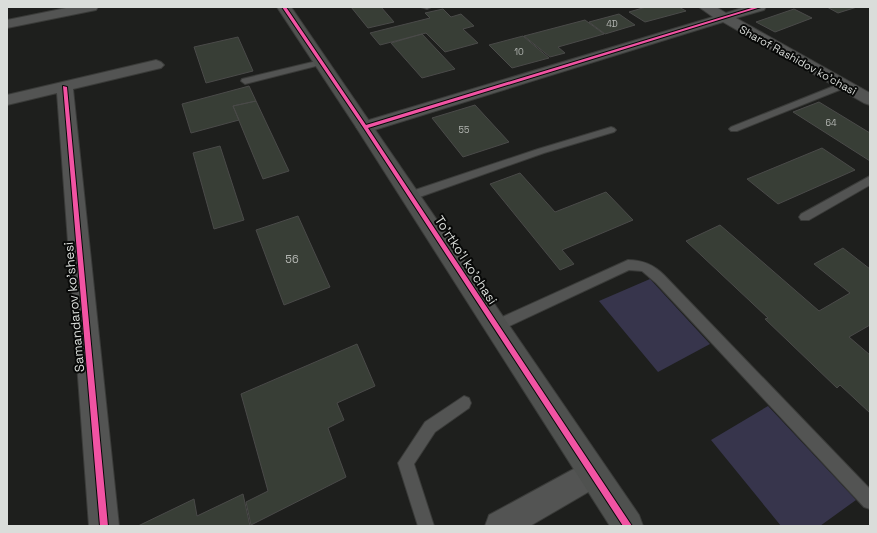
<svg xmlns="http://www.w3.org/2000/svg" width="877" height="533" font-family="'Space Grotesk',sans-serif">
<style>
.green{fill:#37354c}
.building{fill:#383e36;stroke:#4a4a49}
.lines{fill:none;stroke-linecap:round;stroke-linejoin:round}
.lane-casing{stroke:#3a3b39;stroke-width:2}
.street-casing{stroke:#3a3b39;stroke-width:2}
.secondary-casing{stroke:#3a3b39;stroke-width:2}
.lane{fill:#535453;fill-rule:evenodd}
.street{fill:#535453;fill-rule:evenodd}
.secondary{fill:#4f514f;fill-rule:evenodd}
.cycleway-casing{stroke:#080908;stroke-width:2}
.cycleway{fill:#f153a3;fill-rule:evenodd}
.labels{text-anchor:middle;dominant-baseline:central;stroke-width:4;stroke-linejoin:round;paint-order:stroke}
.far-number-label{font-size:9px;fill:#b2b5b1}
.far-street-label{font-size:11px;fill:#daddda;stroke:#080908}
.number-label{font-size:11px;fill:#b2b5b1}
.street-label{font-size:13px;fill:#daddda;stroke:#080908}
</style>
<rect width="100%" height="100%" fill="#1e1f1d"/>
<path class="green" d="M 650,279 L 710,344 L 658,372 L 599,301 Z
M 768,406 L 856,500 L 820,526 L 781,526 L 711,440 Z"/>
<path class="building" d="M 351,7 L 381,7 L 394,22 L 368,28 Z
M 646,7 L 679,7 L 686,11 L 645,22 L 629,12 Z
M 827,7 L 857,7 L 838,13 Z
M 443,9 L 451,17 L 461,14 L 474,26 L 463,29 L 478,43 L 445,52 L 426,33 L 380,45 L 370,33 L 430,18 L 425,13 Z
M 794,9 L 812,18 L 775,32 L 756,22 Z
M 619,14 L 635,25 L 605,34 L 589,22 Z
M 585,20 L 604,34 L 558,47 L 565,53 L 550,57 L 524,36 Z
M 422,34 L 455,69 L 422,78 L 391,43 Z
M 523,36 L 549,58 L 512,68 L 489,45 Z
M 238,37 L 253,71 L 206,83 L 194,47 Z
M 249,86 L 256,101 L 233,106 L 239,120 L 191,133 L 182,104 Z
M 256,101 L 289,171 L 263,179 L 233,106 Z
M 819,102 L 870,133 L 870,161 L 793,112 Z
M 475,105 L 509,142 L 463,157 L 432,118 Z
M 220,146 L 244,220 L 214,229 L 193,153 Z
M 822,148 L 855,170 L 778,204 L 747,179 Z
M 520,173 L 555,212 L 606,192 L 633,220 L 562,250 L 574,264 L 560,270 L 490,184 Z
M 298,216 L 330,287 L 284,305 L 256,230 Z
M 720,225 L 819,311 L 850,293 L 814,264 L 843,248 L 870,269 L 870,325 L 849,337 L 870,355 L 870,413 L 840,385 L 837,388 L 765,319 L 768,318 L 686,241 Z
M 357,344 L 375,386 L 337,403 L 344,420 L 328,428 L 346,477 L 251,525 L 246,502 L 268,491 L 241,394 Z
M 243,494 L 250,526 L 138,526 L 194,499 L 197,516 Z"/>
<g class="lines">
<g class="lane-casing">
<path id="lane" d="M 421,7 L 431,7 L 427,9 Z
M 321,60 L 325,62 L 324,64 L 245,84 L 241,81 L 242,79 Z
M 844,82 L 847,83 L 848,85 L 847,87 L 737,131 L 731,131 L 729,129 L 731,127 Z
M 611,127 L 614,128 L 616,130 L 614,132 L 544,153 L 414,199 L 406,199 L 405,196 L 406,193 L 538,149 Z
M 870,176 L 870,185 L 809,220 L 801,220 L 799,217 L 801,214 Z
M 628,260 C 643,260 654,265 664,275 L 870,489 L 870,509 L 864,507 L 656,283 L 642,271 L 629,270 L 501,330 L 496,332 L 491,330 L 489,326 L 491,322 Z
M 464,396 L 469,398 L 471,403 L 469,408 L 435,432 L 414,464 L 434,526 L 418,526 L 398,463 L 425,422 Z"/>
</g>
<g class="street-casing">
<path id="street" d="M 71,7 L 98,7 L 96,10 L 91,11 L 7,28 L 7,20 Z
M 699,7 L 716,7 L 726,13 L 745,7 L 766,7 L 764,10 L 736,18 L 870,93 L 870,105 L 864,103 L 723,22 L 371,131 L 365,132 L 359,131 L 356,127 L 359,123 L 713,17 Z
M 156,60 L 161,62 L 164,65 L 161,68 L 73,89 L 119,526 L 89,526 L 57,93 L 7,105 L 7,95 Z
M 592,459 L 602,464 L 607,474 L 602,484 L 530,526 L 485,526 L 489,515 Z"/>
</g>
<g class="secondary-casing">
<path id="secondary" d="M 277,7 L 291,7 L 639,515 L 643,526 L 610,526 L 356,127 Z"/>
</g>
<use href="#lane" class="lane"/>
<use href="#street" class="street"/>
<use href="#secondary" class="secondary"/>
<g class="cycleway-casing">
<path id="cycleway" d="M 282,7 L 286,7 L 366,125 L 755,7 L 761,7 L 368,128 L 632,526 L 623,526 L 363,127 Z
M 63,86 L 67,87 L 108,526 L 100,526 Z"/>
</g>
<use href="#cycleway" class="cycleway"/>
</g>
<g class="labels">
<g class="far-number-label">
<text x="612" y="24">4D</text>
<text x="519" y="52">10</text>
<text x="831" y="123">64</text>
<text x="464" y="130">55</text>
</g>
<g class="far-street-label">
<text transform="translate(798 60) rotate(29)">Sharof Rashidov ko'chasi</text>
</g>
<g class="number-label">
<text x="292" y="259">56</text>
</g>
<g class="street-label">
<text transform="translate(466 260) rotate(57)">To'rtko'l ko'chasi</text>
<text transform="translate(74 307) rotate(-95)">Samandarov ko'shesi</text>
</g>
</g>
<rect width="877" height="533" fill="none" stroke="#daddda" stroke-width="16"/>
</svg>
